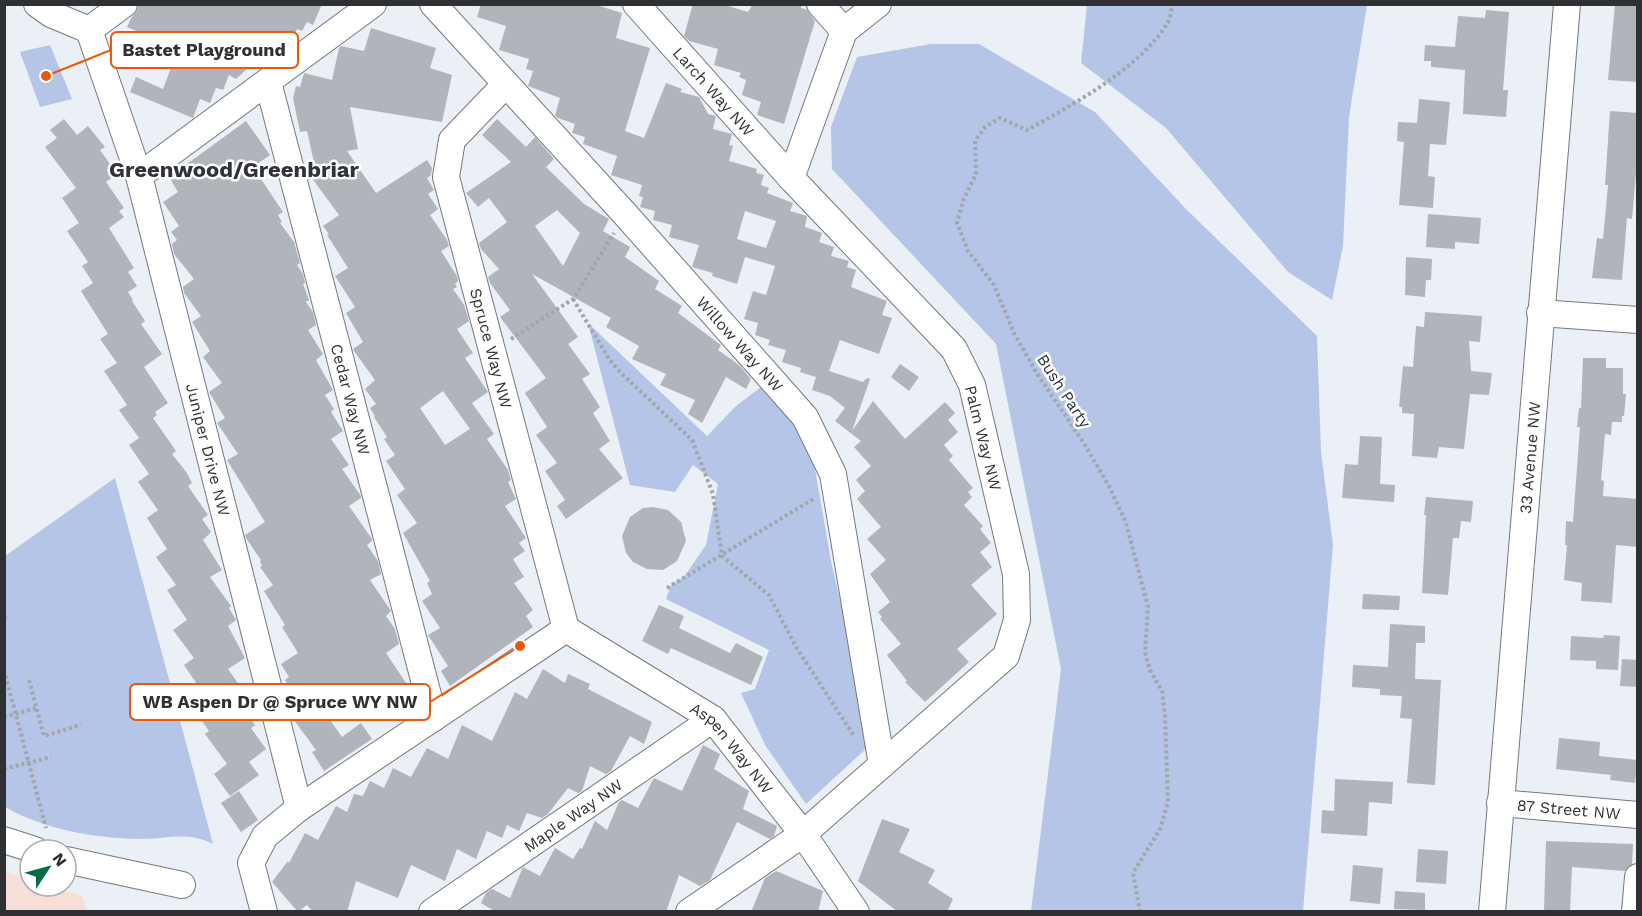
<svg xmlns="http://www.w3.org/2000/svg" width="1642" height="916" font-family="'Work Sans',sans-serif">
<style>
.commercial{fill:#f8ded8}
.green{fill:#b5c5e7}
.building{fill:#b0b4bb;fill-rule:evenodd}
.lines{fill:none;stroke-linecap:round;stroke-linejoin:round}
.minor-casing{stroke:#75787e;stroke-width:28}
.path{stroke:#a2a5aa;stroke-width:4;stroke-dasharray:3 3;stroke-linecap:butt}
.minor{stroke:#fff;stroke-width:26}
.labels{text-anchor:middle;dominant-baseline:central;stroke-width:5;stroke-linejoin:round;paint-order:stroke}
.street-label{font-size:16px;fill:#2f3033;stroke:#fff}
.district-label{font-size:22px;font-weight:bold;fill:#2f3238;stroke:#fff}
.leader{fill:none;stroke:#e8590c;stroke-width:2}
.callout-dot{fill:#e8590c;stroke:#fff;stroke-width:2}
.callout{fill:#fff;stroke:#e8590c;stroke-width:2}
.callout-label{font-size:18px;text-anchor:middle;font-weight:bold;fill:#2f3033}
</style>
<rect width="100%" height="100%" fill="#ebeff6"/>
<path class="commercial" d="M 5,872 L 30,881 L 30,886 L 47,886 L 82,896 L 87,911 L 5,911 Z"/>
<path class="green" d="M 1087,5 L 1367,5 L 1349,117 L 1343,246 L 1332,300 L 1288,272 L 1166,128 L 1081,63 Z
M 931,44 L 979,44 L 1095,112 L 1187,210 L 1317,336 L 1321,452 L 1333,545 L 1303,911 L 1031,911 L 1061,669 L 996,344 L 832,169 L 831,127 L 857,57 Z
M 50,45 L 72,99 L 40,107 L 20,52 Z
M 588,323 L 707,436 L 736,406 L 761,387 L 802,431 L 815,469 L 831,561 L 854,660 L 869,746 L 806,804 L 765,745 L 741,693 L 755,689 L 769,650 L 666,599 L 671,585 L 684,577 L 706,545 L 718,484 L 693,465 L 675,492 L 630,485 Z
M 115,478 L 213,844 C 187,831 168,839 140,839 C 94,838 46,830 5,807 L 5,556 Z"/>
<path class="building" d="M 139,4 L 322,4 L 313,25 L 307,22 L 302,31 L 297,29 L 290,45 L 268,34 L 253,67 L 250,66 L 236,79 L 229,75 L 223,90 L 216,88 L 210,103 L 200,99 L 193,118 L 130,92 L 136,77 L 163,89 L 175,57 L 150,46 L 153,38 L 127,27 L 131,18 L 137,10 Z
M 481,4 L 593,4 L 622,13 L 616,38 L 650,48 L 625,131 L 644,138 L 666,83 L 682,89 L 680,92 L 699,97 L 708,114 L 716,116 L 713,129 L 732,134 L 729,145 L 733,146 L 729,161 L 757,169 L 756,173 L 764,175 L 761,185 L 769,188 L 767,193 L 793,203 L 790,211 L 807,216 L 805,227 L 822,233 L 819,242 L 834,247 L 831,256 L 849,261 L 847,267 L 856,270 L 851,287 L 887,301 L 882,315 L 892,318 L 879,354 L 840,340 L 829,371 L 863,382 L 867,378 L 870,379 L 852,431 L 873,401 L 905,439 L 945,402 L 955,413 L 948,420 L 958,432 L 944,445 L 953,456 L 949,460 L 973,488 L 968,492 L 972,497 L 964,505 L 983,526 L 980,529 L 991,543 L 980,552 L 992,567 L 971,585 L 997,614 L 957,649 L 969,662 L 925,702 L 905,682 L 907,681 L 887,655 L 901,644 L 880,619 L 882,617 L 878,612 L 890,602 L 870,574 L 886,560 L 867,539 L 881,527 L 857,499 L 865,491 L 856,480 L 871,466 L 854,447 L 861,441 L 835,421 L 845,408 L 830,396 L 812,390 L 816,377 L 800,372 L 801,368 L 782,362 L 786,350 L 768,345 L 770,340 L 755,335 L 758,323 L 744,319 L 753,291 L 766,295 L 775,266 L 745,257 L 737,284 L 712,276 L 713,273 L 692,267 L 699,245 L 669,237 L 672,225 L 653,220 L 655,211 L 640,207 L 643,197 L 639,196 L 642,185 L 611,175 L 617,156 L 583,144 L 585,137 L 572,133 L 575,124 L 558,118 L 555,115 L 560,98 L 528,86 L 533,71 L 526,69 L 529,59 L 499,50 L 506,26 L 477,17 ZM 745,211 L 776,221 L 766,248 L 737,239 Z
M 693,4 L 722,4 L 748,12 L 753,4 L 802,4 L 801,8 L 807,10 L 815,21 L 784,124 L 757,115 L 761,102 L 742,95 L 746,80 L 739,77 L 741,73 L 714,65 L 718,49 L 689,41 L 684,36 Z
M 1615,4 L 1638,4 L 1638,82 L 1608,80 Z
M 1486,10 L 1509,12 L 1503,90 L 1508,90 L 1506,117 L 1463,114 L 1465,70 L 1431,67 L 1431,61 L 1424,61 L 1425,45 L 1455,47 L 1458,16 L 1485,18 Z
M 371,28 L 436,48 L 430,68 L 452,75 L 442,122 L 350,107 L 358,149 L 347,151 L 376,193 L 427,160 L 432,168 L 431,175 L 427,178 L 434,190 L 428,194 L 438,209 L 430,215 L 447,240 L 449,246 L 441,251 L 457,276 L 458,281 L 455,284 L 457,287 L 453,289 L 464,305 L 469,321 L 457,329 L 473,353 L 465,358 L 488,392 L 472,403 L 494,434 L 487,439 L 508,470 L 511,480 L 508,482 L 516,499 L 505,506 L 526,538 L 519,543 L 525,551 L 513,559 L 524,577 L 514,583 L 533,610 L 526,616 L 533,627 L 450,686 L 441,671 L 448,666 L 428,635 L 440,628 L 422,601 L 432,594 L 427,583 L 430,581 L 403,533 L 417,523 L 397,495 L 405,489 L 386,461 L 395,455 L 384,439 L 387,437 L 374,417 L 375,416 L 370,408 L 376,404 L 365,389 L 375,380 L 354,351 L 353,349 L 363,342 L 346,313 L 355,307 L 335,276 L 348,268 L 327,235 L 329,234 L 323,226 L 339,215 L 306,170 L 315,167 L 307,131 L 300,132 L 293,98 L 296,86 L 300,87 L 304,73 L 332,80 L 339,48 L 341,46 L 364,51 ZM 443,391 L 470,429 L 445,445 L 420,408 Z
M 1419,99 L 1450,102 L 1446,145 L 1430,144 L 1428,176 L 1435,177 L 1433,208 L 1399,205 L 1404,142 L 1397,141 L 1398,122 L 1417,123 Z
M 1610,111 L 1638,113 L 1638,150 L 1632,219 L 1627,218 L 1622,280 L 1592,278 L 1597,238 L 1603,239 L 1608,185 L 1605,185 Z
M 64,119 L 77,135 L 88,126 L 105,147 L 100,150 L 117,174 L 106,182 L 124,208 L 119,211 L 124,217 L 109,228 L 134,268 L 128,272 L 137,286 L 128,292 L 133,300 L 132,301 L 145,321 L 141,324 L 162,354 L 144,367 L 168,403 L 155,412 L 157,415 L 153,418 L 176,451 L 172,454 L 187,473 L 192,483 L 188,486 L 208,515 L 202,519 L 211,532 L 203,540 L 222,570 L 210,577 L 231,606 L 229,608 L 236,620 L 228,626 L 245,658 L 228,669 L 249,699 L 241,705 L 255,725 L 251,728 L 266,749 L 249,762 L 259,775 L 230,796 L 214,774 L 227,764 L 205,734 L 209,731 L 197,714 L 204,709 L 193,695 L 201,690 L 184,665 L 194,658 L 173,630 L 187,620 L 167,590 L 176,585 L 156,557 L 167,549 L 147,518 L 158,510 L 138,482 L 149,474 L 129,445 L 139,438 L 119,410 L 127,405 L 104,371 L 117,363 L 100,339 L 108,334 L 81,291 L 93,283 L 82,266 L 88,262 L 67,231 L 79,223 L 62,198 L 76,188 L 45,147 L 57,138 L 50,130 Z
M 497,119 L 526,147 L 535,137 L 554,159 L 546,167 L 584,204 L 609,219 L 603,231 L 630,247 L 625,257 L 659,281 L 655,289 L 682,306 L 678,313 L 721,345 L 718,350 L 739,365 L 751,379 L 746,389 L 726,377 L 702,423 L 688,414 L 695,400 L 660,385 L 666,374 L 632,359 L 639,346 L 606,327 L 611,318 L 532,274 L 578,337 L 568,344 L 590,374 L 582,379 L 600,407 L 593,413 L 610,441 L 599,449 L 623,478 L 566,519 L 557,506 L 565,500 L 545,471 L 557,463 L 536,435 L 547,427 L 525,393 L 546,378 L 500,317 L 510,310 L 490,283 L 488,277 L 499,269 L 481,249 L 479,243 L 507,222 L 489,198 L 478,207 L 466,193 L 511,162 L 482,135 ZM 557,210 L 580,233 L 563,266 L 535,226 Z
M 246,121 L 270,155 L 253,167 L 283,212 L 278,215 L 282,222 L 280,223 L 294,242 L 300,263 L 297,265 L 303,274 L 305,283 L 303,284 L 309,300 L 306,302 L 313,312 L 316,325 L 308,330 L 323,354 L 316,360 L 333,390 L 325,395 L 334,409 L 331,412 L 343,431 L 331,439 L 349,465 L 342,469 L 361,496 L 361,498 L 349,506 L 372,539 L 372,541 L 367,545 L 378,561 L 381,574 L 370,580 L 391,611 L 386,616 L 395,629 L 399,644 L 386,653 L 412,692 L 372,718 L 355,692 L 325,713 L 342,737 L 361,723 L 372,739 L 324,771 L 312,752 L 316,750 L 291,716 L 290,713 L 298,708 L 288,695 L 293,691 L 285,680 L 289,677 L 281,664 L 298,653 L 282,627 L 285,625 L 264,591 L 273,585 L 260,567 L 262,566 L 260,561 L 261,560 L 246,538 L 245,535 L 265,522 L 227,460 L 238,454 L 217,423 L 225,418 L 209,392 L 222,383 L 203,357 L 210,351 L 192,322 L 201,316 L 184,293 L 183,287 L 194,279 L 174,254 L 172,244 L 177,240 L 171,232 L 179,226 L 163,202 L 178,192 L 169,177 Z
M 1428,214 L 1481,218 L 1479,244 L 1455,242 L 1455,249 L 1426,247 Z
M 1406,257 L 1432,259 L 1431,280 L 1426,280 L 1425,297 L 1405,295 Z
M 1425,312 L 1482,316 L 1480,342 L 1469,341 L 1471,371 L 1492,373 L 1489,395 L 1470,394 L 1464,449 L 1439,447 L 1437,458 L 1412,456 L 1414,414 L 1402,413 L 1402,407 L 1399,407 L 1403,366 L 1413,367 L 1416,326 L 1424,327 Z
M 1583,358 L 1606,358 L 1606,368 L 1623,368 L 1623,394 L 1626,394 L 1624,416 L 1622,416 L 1622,422 L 1612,422 L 1611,435 L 1605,434 L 1601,480 L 1604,481 L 1603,496 L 1638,499 L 1638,547 L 1616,545 L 1612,603 L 1581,601 L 1582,583 L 1564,580 L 1567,545 L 1565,545 L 1566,521 L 1573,522 L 1580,427 L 1577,427 L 1579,408 L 1581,408 Z
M 900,364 L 919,377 L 909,391 L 891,377 Z
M 1360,436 L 1382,437 L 1380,484 L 1395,485 L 1394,502 L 1342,498 L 1345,464 L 1358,465 Z
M 1426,497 L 1473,501 L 1471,522 L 1461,521 L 1459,538 L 1453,538 L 1448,595 L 1422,593 L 1426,515 L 1424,515 Z
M 653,507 L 668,510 L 681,522 L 686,541 L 677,561 L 663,570 L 647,569 L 633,562 L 626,553 L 622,536 L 630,517 L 643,508 Z
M 1363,594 L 1400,596 L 1399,610 L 1362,609 Z
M 659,605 L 684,616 L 679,628 L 730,653 L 736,643 L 763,657 L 751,685 L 671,648 L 668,654 L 642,641 Z
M 1390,624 L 1425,626 L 1425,643 L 1416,643 L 1415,679 L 1441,680 L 1435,785 L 1407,783 L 1412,719 L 1400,718 L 1402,696 L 1380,695 L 1380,689 L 1352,687 L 1353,665 L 1388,667 Z
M 1604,635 L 1620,636 L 1618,670 L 1596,669 L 1596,661 L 1570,660 L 1571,636 L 1603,638 Z
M 1622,659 L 1638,660 L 1638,687 L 1620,686 Z
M 543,669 L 565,683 L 568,674 L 590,684 L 588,689 L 652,722 L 644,744 L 630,736 L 611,771 L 606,774 L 590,766 L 582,791 L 578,793 L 568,788 L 548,814 L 542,818 L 527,813 L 519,831 L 507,825 L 502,838 L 487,831 L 476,859 L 457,849 L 445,881 L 411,865 L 398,898 L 356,881 L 347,912 L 313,912 L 307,905 L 298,912 L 272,882 L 288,861 L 289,863 L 305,833 L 318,840 L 336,806 L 347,812 L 354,794 L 363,796 L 370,781 L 384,788 L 393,768 L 411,777 L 427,748 L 448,759 L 462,725 L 492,741 L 515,692 L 527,699 Z
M 1559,738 L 1600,742 L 1599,756 L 1638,760 L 1635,783 L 1610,780 L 1611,775 L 1556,769 Z
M 703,745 L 720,754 L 714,769 L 749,791 L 743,809 L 777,826 L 774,836 L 770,839 L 737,822 L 710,880 L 700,886 L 679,875 L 666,912 L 496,912 L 481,903 L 486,893 L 492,889 L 510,898 L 523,867 L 540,876 L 555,848 L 573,859 L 580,848 L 582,849 L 595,821 L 607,830 L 619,802 L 622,800 L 638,808 L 654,778 L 682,791 Z
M 1335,779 L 1393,782 L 1392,804 L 1369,802 L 1367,836 L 1321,833 L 1322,810 L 1334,811 Z
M 239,791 L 258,820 L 241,832 L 221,803 Z
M 882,819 L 910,829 L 899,852 L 935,870 L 928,883 L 953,899 L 947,912 L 898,912 L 858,881 Z
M 1546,841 L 1633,844 L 1632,864 L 1625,871 L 1572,867 L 1570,912 L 1544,912 Z
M 1418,849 L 1448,851 L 1446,884 L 1416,882 Z
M 1353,865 L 1383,868 L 1380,904 L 1350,901 Z
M 776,871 L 823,891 L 818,912 L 751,912 L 765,878 Z
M 1395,891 L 1425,893 L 1425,910 L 1394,909 Z"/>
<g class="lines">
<g class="minor-casing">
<g id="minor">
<path id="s1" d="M 37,4 L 51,14 L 89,30 L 139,176 L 299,808"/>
<path id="s2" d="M 433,4 L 625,214 L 805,417 L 833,474 L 882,765"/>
<path id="s3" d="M 636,4 L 791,178"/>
<path d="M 820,4 L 844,31"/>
<path d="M 89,30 L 124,4"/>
<path id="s4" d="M 268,82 L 434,718"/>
<path id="s5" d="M 505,85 L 452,140 L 446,177 L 566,629"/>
<path d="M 139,176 L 373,4"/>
<path d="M 1540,313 L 1638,320"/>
<path id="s6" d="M 566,629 L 713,719 L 803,834 L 856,912"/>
<path id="s7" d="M 1500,803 L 1638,815"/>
<path d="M 4,840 L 35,850"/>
<path d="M 66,860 L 182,885"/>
<path d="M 264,912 L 251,863 L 265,836 L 299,808 L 566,629"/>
<path id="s8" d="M 432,912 L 713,719"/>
<path d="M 689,912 L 803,834 L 1006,656 L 1017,620 L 1016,574 L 972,385 L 954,349 L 791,178 L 844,31 L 878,4"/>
<path id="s9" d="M 1492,912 L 1567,4"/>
<path d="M 1635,912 L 1638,877"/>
</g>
</g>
<path class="path" d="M 573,299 L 609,359 L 621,373 L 692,440 L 713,494 L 722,556 L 769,595 L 796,647 L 854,736
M 511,339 L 573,299 L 614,233
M 667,588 L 815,498
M 4,618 L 8,617
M 4,670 L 46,828
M 29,680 L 44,736 L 81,725
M 4,717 L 37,708
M 4,769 L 51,757
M 1140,912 L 1133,873 L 1160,829 L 1168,802 L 1165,715 L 1162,691 L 1150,670 L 1145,652 L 1148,607 L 1126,523 L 1110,488 L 1085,445 L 1036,372 L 1014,333 L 994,285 L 968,251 L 957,223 L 963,201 L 976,174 L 975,141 L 985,127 L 1000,118 L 1027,130 C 1071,106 1142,67 1168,22 C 1171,17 1171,10 1172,4"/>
<use href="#minor" class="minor"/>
</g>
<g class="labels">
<g class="street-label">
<text stroke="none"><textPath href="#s3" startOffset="117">Larch Way NW</textPath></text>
<text stroke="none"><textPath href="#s2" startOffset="458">Willow Way NW</textPath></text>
<text stroke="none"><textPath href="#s5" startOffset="291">Spruce Way NW</textPath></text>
<text transform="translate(1064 391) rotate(57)">Bush Party</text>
<text stroke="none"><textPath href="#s4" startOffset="328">Cedar Way NW</textPath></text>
<text transform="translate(983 438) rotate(76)">Palm Way NW</text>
<text stroke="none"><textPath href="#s1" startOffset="495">Juniper Drive NW</textPath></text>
<text stroke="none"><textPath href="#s9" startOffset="456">33 Avenue NW</textPath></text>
<text stroke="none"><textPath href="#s6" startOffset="206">Aspen Way NW</textPath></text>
<text stroke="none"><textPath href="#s7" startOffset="69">87 Street NW</textPath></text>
<text stroke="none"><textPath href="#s8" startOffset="171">Maple Way NW</textPath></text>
</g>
<g class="district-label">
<text x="234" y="169">Greenwood/Greenbriar</text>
</g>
</g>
<path class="leader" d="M46 76L111 50M520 646L430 702"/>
<g class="callout-dot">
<circle cx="46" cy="76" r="6"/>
<circle cx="520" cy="646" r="6"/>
</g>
<g class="callout">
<rect x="111" y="32" width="187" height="36" rx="6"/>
<rect x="130" y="684" width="300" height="36" rx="6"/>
</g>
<g class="callout-label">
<text x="204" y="56">Bastet Playground</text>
<text x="280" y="708">WB Aspen Dr @ Spruce WY NW</text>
</g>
<rect width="1642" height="916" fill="none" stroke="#2f3033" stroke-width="12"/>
<g transform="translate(48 868) rotate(54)"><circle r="28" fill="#ffffff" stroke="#acacad" stroke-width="1.5"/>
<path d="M0-4.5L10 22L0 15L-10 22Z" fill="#066c42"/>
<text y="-9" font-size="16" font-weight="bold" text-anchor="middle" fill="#2f3033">N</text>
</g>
</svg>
